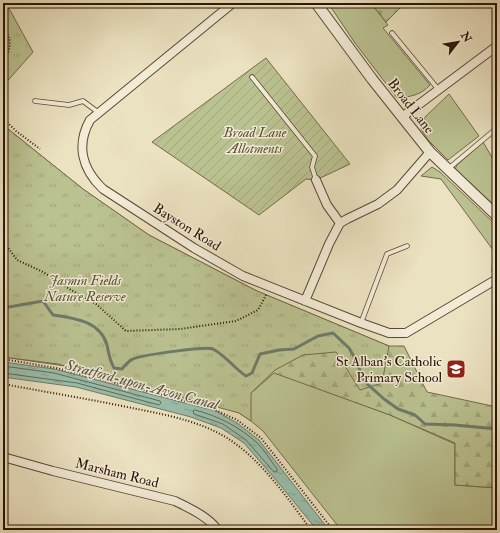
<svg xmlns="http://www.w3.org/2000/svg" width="500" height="533" font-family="'IM FELL Double Pica',serif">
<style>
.grass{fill:#bbc291;stroke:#746b4a}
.forest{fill:url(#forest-firs);stroke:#746b4a}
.cemetery{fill:url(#cemetery-stones);stroke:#746b4a}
.park{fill:url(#park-tufts);stroke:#746b4a}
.garden{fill:url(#garden-furrows);stroke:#746b4a}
.water{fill:url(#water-ripples);stroke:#6d7b69}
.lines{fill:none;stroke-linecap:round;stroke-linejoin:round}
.shore{stroke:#626a58;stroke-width:1}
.stream{stroke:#6d7b69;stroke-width:3}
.service-casing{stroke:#5c4833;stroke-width:5.5}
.minor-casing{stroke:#5c4833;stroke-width:10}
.tertiary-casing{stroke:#5c4833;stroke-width:12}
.path{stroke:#2c1404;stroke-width:2;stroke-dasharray:1 2;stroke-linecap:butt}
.service{stroke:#f2ecd7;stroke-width:4}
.minor{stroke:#f2ecd7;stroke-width:8}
.tertiary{stroke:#f2ecd7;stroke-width:10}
.labels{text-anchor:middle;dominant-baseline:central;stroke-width:3;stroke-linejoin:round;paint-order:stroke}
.street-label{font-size:14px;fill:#2c1404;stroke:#f2ecd7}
.park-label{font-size:14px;font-style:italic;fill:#5e5135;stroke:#f2ecd7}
.poi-label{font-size:14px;fill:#2c1404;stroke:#f2ecd7;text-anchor:end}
.water-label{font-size:15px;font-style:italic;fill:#52503f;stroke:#f2ecd7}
</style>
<defs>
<pattern id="forest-firs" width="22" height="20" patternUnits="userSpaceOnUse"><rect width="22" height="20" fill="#bbc291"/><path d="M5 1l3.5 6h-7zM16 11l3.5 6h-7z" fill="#a1a67b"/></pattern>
<pattern id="cemetery-stones" width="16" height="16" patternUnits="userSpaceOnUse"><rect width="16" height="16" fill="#bbc291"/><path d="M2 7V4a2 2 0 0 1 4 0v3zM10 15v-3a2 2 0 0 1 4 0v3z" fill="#a1a67b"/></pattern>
<pattern id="park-tufts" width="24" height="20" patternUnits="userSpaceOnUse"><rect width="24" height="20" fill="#bbc291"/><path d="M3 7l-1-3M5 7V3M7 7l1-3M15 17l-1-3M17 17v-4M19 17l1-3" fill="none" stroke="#a1a67b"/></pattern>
<pattern id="garden-furrows" width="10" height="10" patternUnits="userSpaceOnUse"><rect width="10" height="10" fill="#bbc291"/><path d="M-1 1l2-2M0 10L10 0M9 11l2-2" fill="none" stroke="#a1a67b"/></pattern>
<pattern id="water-ripples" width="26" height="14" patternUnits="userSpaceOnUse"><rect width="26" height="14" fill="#99bfad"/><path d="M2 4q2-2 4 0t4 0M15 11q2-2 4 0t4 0" fill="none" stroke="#84a393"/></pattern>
</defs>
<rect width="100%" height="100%" fill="#ebe2c1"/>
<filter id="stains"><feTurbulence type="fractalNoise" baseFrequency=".005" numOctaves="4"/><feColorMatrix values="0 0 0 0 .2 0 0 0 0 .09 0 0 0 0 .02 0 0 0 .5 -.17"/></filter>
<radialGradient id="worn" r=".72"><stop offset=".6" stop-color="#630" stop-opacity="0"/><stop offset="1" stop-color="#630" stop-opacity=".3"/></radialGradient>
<path class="grass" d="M 328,3 L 371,3 L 388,25 L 383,28 L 430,85 C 421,95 410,97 397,98 L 355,43 Z
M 449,94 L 479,136 L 448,160 L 428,140 L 421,129 L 425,117 Z
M 483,142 L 497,166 L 497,208 L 455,169 L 457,165 Z
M 432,167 L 440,172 L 497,226 L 497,269 L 492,272 L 493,250 L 441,179 L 421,176 Z
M 198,357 L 274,372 L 390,415 L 455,444 L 455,485 L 497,488 L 497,530 L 341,530 L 263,431 L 251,421 L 239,413 Z"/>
<path class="forest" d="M 3,125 L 83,189 L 149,235 L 257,291 L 389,346 L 404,346 L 427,392 L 497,407 L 497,488 L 455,485 L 455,443 L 390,415 L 274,373 L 251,393 L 3,357 Z"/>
<path class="cemetery" d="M 371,3 L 405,3 L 386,22 Z"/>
<path class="park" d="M 3,3 L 6,3 L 33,52 L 3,86 Z
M 3,125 L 83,189 L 149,235 L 257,291 L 389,346 L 382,383 L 360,390 L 336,352 L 303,355 L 275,370 L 251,393 L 251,421 L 239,413 L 58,364 L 3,357 Z"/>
<path class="garden" d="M 266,58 L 350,164 L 316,180 L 306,179 L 259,215 L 152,142 Z"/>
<path class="water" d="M 3,362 L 54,369 L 216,411 L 237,423 L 259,440 L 329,530 L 317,530 L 276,480 L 244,443 L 221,428 L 191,417 L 76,387 L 3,377 Z"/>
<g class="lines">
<path class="shore" d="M 3,366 L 54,373 L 160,401 L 161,403 L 159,405 L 77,383 L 3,373
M 195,410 C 218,416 238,426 256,442 C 264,449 270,460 277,469 L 277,471 L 274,472 L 246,440 L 223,424 L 194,414 L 193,411 Z"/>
<path class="stream" d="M 3,308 L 43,301 L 53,315 C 74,318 100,321 107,345 C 109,354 109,359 114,368 L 122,369 C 125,366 129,360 133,359 C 142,355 206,346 213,349 C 226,356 234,368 246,376 L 252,373 L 260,354 L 279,350 L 294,349 L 318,336 L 333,333 L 349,348 L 356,360 L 364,381 L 384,399 L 398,409 L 415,415 L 425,424 L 455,425 L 497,429"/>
<g class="service-casing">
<path id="service" d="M 497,14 L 497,18
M 392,33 L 438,89
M 252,77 L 315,156 L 312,167 L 316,180
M 35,101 L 69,105 L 83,101 L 99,113
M 448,169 L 497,128
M 361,323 L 387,254 L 407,246"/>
</g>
<g class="minor-casing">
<path id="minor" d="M 233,3 L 90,120 C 76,145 82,169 103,189 L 194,248 L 243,276 L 361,323 L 389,333 L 406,333 L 497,279
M 402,117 L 497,46
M 316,180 L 327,205 L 340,223
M 305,301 L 329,244 L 340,223 L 347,219 L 378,204 L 397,190 L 430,152
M 3,457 L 53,471 L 175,501 C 191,509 207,516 218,530"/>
</g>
<g class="tertiary-casing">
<path id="tertiary" d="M 316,3 L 372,79 L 430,152 L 497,216"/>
</g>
<path class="path" d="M 3,26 C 12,40 12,48 3,62
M 3,118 L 16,131 L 40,149
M 3,241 L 17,260 L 43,272 L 71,290 L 96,304 L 126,331 L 180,329 L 236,321 L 258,310 L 267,293
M 3,359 L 56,368 L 182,400 L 213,409 L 237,420 L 261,438 L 333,530
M 3,384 C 46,392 89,399 132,408 C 162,414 195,420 222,435 C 258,455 287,497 311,530"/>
<use href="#service" class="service"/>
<use href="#minor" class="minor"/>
<use href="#tertiary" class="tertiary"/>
</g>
<defs>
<g id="school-square" transform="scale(1)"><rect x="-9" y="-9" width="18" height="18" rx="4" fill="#8f2418" stroke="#f2ecd7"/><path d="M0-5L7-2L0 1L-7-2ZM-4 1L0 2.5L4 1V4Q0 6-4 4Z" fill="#fff"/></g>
</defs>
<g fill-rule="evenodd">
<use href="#school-square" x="456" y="369"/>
</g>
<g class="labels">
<g class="street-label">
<text transform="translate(411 106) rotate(52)">Broad Lane</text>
<text transform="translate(187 227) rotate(32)">Bayston Road</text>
<text transform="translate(117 473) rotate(14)">Marsham Road</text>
</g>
<g class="park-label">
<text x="255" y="132">Broad Lane<tspan x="255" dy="16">Allotments</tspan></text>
<text x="85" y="280">Jasmin Fields<tspan x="85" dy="16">Nature Reserve</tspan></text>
</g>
<g class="poi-label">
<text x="442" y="361">St Alban's Catholic<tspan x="442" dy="16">Primary School</tspan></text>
</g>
<g class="water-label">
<text transform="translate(142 385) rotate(15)">Stratford-upon-Avon Canal</text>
</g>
</g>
<rect width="500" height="533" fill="none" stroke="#ebe2c1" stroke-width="16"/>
<rect x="4" y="4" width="492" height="525" fill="none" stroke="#2c1404" stroke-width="2"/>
<rect x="8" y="8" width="484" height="517" fill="none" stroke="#2c1404"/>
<g transform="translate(458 42) rotate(59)" stroke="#f2ecd7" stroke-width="3" paint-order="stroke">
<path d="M0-3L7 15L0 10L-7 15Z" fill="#2c1404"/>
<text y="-6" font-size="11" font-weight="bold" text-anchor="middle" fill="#2c1404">N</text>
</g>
<rect width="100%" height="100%" filter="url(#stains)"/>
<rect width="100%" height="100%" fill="url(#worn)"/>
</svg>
